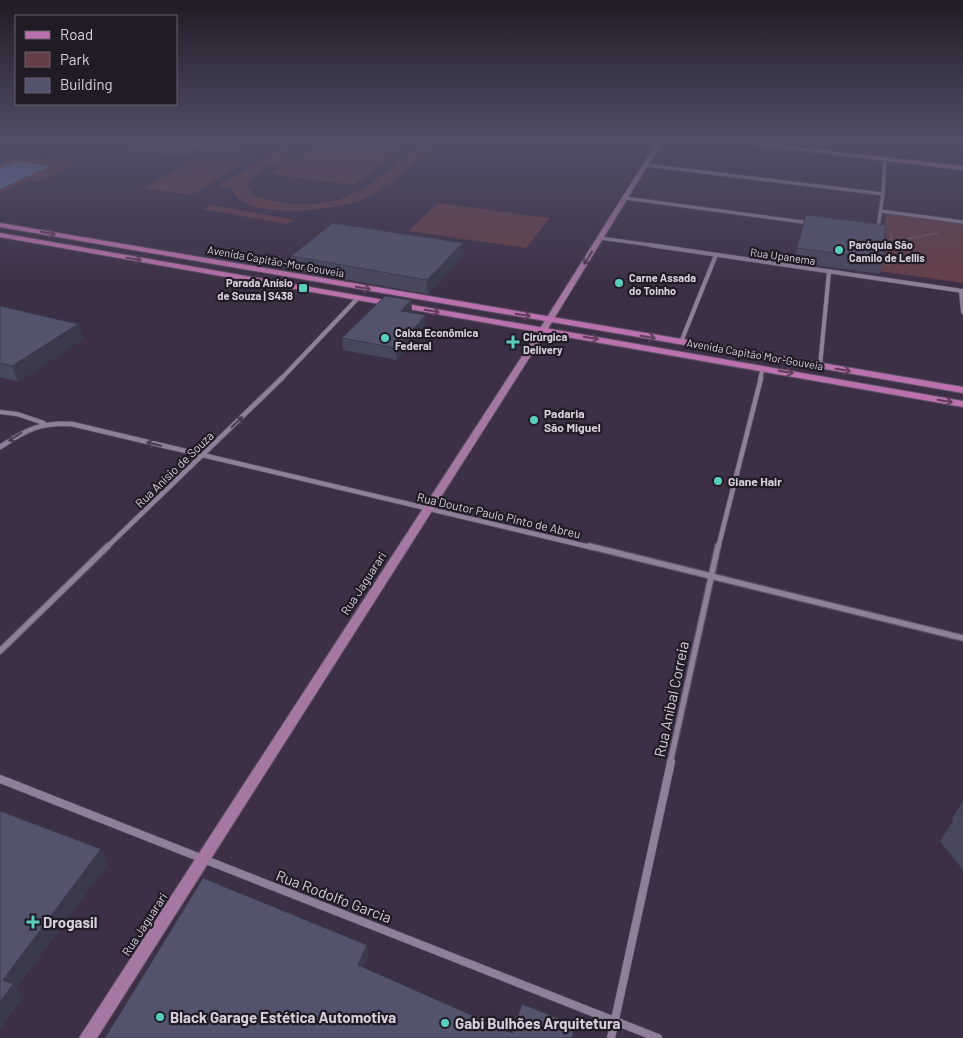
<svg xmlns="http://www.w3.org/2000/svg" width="963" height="1038" font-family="Barlow,sans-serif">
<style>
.green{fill:#653f48}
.water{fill:#5d78a5}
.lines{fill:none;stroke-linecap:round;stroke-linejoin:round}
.lane-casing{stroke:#5a4f61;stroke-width:5.5}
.street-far4-casing{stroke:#5a4f61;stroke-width:4.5}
.street-far3-casing{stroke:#5a4f61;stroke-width:5}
.street-far2-casing{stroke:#5a4f61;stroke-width:6}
.street-far1-casing{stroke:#5a4f61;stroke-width:8}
.street-casing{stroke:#5a4f61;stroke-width:9}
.secondary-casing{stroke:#5a4f61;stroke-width:2}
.primary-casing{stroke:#5a4f61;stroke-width:2}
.path-far1{stroke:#716679;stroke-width:2;stroke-dasharray:1 1;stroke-linecap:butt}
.path{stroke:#716679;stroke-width:2.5;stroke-dasharray:2 2;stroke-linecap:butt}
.lane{stroke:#8f7f99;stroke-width:4}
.street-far4{stroke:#8f7f99;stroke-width:3}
.street-far3{stroke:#8f7f99;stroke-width:4}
.street-far2{stroke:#8f7f99;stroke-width:4.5}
.street-far1{stroke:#8f7f99;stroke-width:5.5}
.street{stroke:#8f7f99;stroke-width:8}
.secondary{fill:#a478a3;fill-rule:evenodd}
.primary{fill:#ba71ad;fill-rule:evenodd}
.wall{fill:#47475e}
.shaded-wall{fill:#3a3a4c}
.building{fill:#53536d;stroke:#3a3a4c}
.oneway{stroke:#5e3d5b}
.oneway2{stroke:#4f3c51}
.oneway3{stroke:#483e4e}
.poi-dot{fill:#5acebd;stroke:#211b25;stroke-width:2}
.labels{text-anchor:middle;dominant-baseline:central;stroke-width:4.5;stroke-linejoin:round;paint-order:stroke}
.far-poi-label{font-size:11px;font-weight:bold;fill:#d7cfdd;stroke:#211b25;text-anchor:start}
.far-street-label{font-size:11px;fill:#d7cfdd;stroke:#211b25}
.poi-label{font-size:12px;font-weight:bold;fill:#d7cfdd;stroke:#211b25;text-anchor:start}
.street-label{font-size:12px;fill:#d7cfdd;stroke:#211b25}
.near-street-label{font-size:15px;fill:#d7cfdd;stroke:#211b25}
.near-poi-label{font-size:15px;font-weight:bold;fill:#d7cfdd;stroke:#211b25;text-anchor:start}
</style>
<rect width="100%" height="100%" fill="#3d3046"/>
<path class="green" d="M 290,142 L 304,142 L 276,161 L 312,142 L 278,165 L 271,163 L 254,174 L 247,185 L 252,194 L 272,201 L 291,204 L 313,204 L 338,200 L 366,188 L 424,142 L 439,142 C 417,160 396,180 372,195 C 348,210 241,224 232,188 L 218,186 Z
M 319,142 L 411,142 L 353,185 L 269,174 Z
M 16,156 L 77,164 L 40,182 L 28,180 L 0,193 L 0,163 Z
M 196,158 L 242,164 L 191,195 L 142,188 Z
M 438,203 L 550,218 L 526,248 L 409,231 Z
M 210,205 L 294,220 L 287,224 L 203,209 Z
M 886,214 L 963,224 L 963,283 L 879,271 Z"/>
<path class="water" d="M 15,161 L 50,166 L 0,189 L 0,168 Z"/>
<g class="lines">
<g class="lane-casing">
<path id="lane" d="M 0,412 L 17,414 L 44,423"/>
</g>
<g class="street-far4-casing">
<path id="street-far4" d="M 817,147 L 819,142
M 646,165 L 883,194
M 625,198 L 810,223
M 881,211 L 963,222
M 876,228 L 878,227 L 883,194 L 885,159
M 600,238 L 658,246"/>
</g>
<g class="street-far3-casing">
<path id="street-far3" d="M 650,245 L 963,291
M 961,291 L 963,312
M 681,342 L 716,255
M 820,366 L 829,272
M 281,379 L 358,298
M 760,379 L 763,368"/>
</g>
<g class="street-far2-casing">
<path id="street-far2" d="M 0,447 C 26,430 40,422 72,424 L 594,548
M 106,548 L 282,378
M 718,548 L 761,378"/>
</g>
<g class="street-far1-casing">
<path id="street-far1" d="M 589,546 L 963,638
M 0,651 L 108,546
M 670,763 L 718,546"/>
</g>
<g class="street-casing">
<path id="street" d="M 0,779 L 658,1038
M 611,1038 L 671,762"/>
</g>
<g class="secondary-casing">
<path id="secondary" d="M 657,142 L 662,142 L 547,330 L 97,1038 L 79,1038 L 539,330 Z"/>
</g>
<g class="primary-casing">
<path id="primary" d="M 729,142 L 751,142 L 963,166 L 963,170 Z
M 0,223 L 963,387 L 963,393 L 0,227 Z
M 0,233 L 963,401 L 963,407 L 0,237 Z"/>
</g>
<path class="path-far1" d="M 890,242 L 938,233
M 890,246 L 891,233"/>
<path class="path" d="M 888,266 L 890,245"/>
<use href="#lane" class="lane"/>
<use href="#street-far4" class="street-far4"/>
<use href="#street-far3" class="street-far3"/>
<use href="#street-far2" class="street-far2"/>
<use href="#street-far1" class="street-far1"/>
<use href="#street" class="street"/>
<use href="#secondary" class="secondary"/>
<use href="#primary" class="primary"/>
</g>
<path class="wall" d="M 100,142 L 266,142 L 230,163 L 101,146 Z
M 797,248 L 883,260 L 879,274 L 794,262 Z
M 291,256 L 463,257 L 428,294 L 293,270 Z
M 411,300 L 412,312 L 411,313 L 426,327 L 397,360 L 343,350 L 342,338 Z
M 0,306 L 78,324 L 83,339 L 18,382 L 0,377 Z
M 963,801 L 963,870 L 940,841 L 953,821 L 952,819 Z"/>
<path class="shaded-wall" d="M 251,142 L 266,142 L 230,163 L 228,155 Z
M 463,243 L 463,257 L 428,294 L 427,280 Z
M 411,300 L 412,312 L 401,322 L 401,311 Z
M 426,315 L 426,327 L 397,360 L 396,348 Z
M 78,324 L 83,339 L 18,382 L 12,366 Z
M 101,849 L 108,864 L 16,989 L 23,997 L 0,1030 L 0,1002 L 3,980 Z
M 367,945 L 369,956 L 360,976 L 358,965 Z"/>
<path class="building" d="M 131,142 L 251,142 L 228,155 Z
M 806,215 L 886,225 L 883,260 L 797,248 Z
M 333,223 L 463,243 L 427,280 L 291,256 Z
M 385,296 L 411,300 L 401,311 L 426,315 L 396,348 L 342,338 Z
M 0,306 L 78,324 L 12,366 L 0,363 Z
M 963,809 L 963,814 L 960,810 Z
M 0,811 L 101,849 L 3,980 L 13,984 L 0,1002 Z
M 203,878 L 367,945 L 358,965 L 512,1033 L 522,1004 L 575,1025 L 572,1038 L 105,1038 Z"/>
<defs><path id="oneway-shaft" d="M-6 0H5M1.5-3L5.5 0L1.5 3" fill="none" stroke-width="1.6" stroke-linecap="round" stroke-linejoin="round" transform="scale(1.25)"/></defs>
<g class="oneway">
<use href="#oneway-shaft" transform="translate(48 233) rotate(10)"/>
<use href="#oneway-shaft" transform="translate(134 259) rotate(10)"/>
<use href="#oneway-shaft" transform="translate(363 288) rotate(10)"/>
<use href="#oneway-shaft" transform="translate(432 311) rotate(10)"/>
<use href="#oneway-shaft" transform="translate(523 315) rotate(10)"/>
<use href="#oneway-shaft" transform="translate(648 337) rotate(10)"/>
<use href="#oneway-shaft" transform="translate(591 338) rotate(10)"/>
<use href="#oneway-shaft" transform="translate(843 370) rotate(10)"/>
<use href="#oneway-shaft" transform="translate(786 372) rotate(10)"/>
<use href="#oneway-shaft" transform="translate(945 401) rotate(10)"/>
</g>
<use class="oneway2" href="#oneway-shaft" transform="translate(588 258) rotate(122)"/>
<g class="oneway3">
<use href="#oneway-shaft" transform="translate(237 422) rotate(-44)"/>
<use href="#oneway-shaft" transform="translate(15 437) rotate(147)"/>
<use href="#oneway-shaft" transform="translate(154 444) rotate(-166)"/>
</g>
<linearGradient id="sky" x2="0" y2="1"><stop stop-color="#221a26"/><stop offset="0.49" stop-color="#514e68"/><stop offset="1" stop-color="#514e68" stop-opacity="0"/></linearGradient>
<rect width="963" height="288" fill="url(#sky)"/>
<g class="poi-dot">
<circle cx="839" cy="250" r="5"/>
<circle cx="619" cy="283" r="5"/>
<rect x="298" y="283" width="10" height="10" rx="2.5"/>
<circle cx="385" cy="338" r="5"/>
<path d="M510.5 334.5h5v5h5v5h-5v5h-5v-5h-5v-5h5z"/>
<circle cx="534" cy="420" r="5"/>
<circle cx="718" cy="481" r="5"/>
<path d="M30.5 914.5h5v5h5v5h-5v5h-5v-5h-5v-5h5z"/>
<circle cx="160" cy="1017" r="5"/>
<circle cx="445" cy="1023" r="5"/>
</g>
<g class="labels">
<g class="far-poi-label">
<text x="849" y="244">Paróquia São<tspan x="849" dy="13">Camilo de Lellis</tspan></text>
<text x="629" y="277">Carne Assada<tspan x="629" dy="13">do Toinho</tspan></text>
<text x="293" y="282" text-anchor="end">Parada Anísio<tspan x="293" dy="13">de Souza | S438</tspan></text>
<text x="395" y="332">Caixa Econômica<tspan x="395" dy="13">Federal</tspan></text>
<text x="523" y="336">Cirúrgica<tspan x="523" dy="13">Delivery</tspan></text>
</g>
<g class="far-street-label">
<text transform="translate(783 256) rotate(8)">Rua Upanema</text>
<text transform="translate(276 261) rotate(10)">Avenida Capitão-Mor Gouveia</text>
<text transform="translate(755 354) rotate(10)">Avenida Capitão Mor-Gouveia</text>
</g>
<g class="poi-label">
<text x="544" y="413">Padaria<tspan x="544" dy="14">São Miguel</tspan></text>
<text x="728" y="481">Giane Hair</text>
</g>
<g class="street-label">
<text transform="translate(174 469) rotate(-44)">Rua Anísio de Souza</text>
<text transform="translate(499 515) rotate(13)">Rua Doutor Paulo Pinto de Abreu</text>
<text transform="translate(363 583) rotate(-57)">Rua Jaguarari</text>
<text transform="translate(144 924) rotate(-57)">Rua Jaguarari</text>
</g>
<g class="near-street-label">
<text transform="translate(671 699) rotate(-78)">Rua Aníbal Correia</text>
<text transform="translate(334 896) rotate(21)">Rua Rodolfo Garcia</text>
</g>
<g class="near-poi-label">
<text x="43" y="922">Drogasil</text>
<text x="170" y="1017">Black Garage Estética Automotiva</text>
<text x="455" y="1023">Gabi Bulhões Arquitetura</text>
</g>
</g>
<rect x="15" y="15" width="162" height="90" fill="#211b25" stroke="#6a636f"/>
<rect x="25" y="31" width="25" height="8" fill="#ba71ad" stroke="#6a636f"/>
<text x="60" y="40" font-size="15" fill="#d7cfdd">Road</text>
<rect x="25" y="52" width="25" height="15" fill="#653f48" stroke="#6a636f"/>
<text x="60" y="65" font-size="15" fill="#d7cfdd">Park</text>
<rect x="25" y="78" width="25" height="15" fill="#53536d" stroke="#6a636f"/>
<text x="60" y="90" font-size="15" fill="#d7cfdd">Building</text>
</svg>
